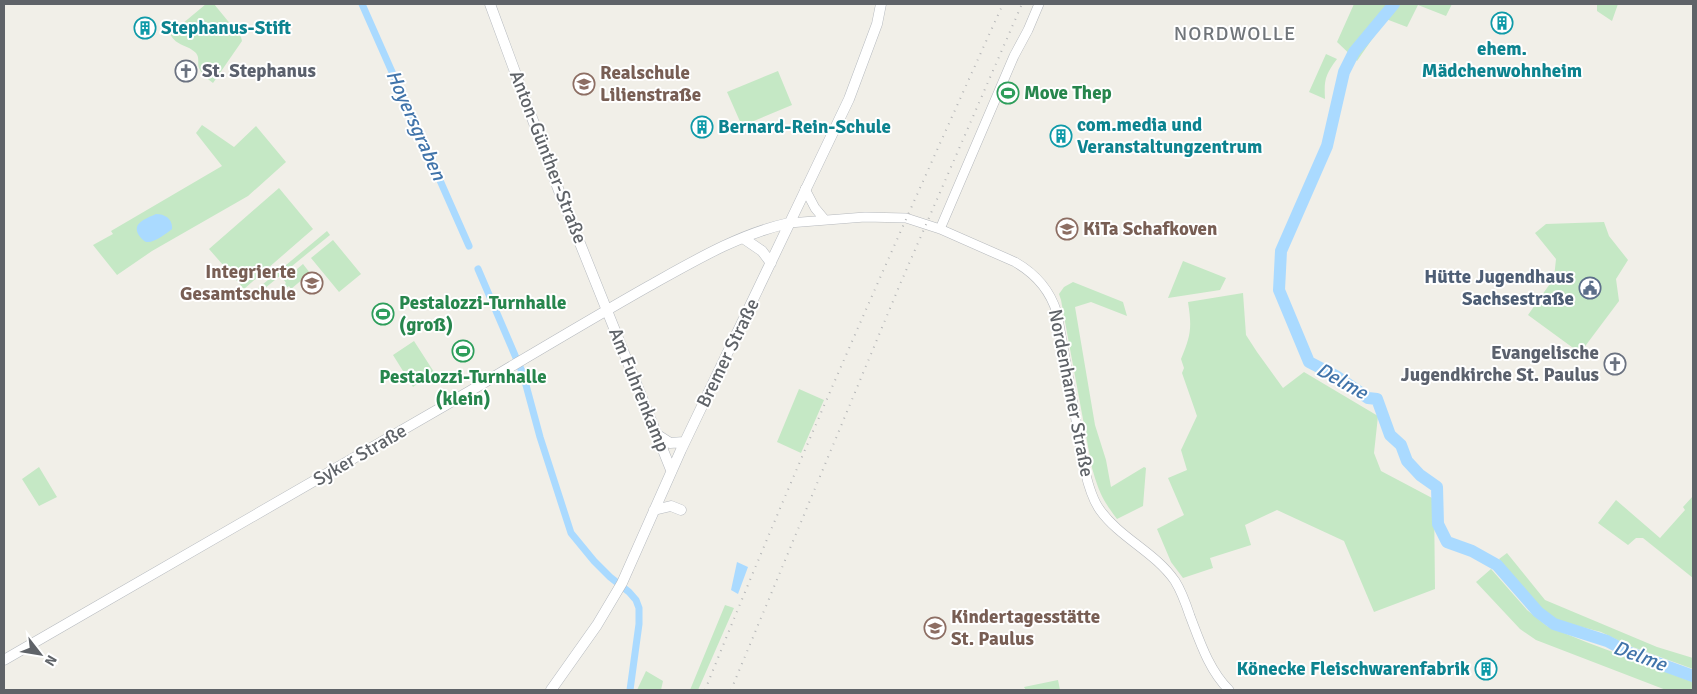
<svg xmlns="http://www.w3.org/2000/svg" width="1697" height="694" font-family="Signika,sans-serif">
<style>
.green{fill:#c5e8c5}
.water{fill:#aadaff}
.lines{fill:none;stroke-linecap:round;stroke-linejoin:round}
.canal{stroke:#aadaff;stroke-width:7}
.river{stroke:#aadaff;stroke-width:12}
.tertiary-casing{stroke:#b5b8bc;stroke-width:10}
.secondary-casing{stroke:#b6babf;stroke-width:11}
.tertiary{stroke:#fff;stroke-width:9}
.secondary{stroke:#fff;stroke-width:10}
.rail{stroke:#b6b7b8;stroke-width:2;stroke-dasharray:1 6;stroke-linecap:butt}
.labels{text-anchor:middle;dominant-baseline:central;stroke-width:4;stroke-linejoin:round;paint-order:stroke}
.culture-label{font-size:19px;font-weight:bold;fill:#0d838f;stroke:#fff;text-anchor:start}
.worship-label{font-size:19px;font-weight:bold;fill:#5b616d;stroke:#fff;text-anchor:start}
.education-label{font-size:19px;font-weight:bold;fill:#785e54;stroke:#fff;text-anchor:start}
.leisure-label{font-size:19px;font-weight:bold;fill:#27864d;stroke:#fff;text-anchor:start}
.street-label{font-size:19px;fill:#5f6368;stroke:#fff}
.service-label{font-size:19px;font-weight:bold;fill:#4e5e75;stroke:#fff;text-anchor:end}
.neighbourhood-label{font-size:20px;letter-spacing:1px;fill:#70757a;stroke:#fff}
.water-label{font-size:20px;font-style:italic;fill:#4174aa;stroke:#fff}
</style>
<rect width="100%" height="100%" fill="#f1efe8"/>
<path class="green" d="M 206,4 L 214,4 L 241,37 L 242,41 L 213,83 C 208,79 202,75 199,68 C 197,63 200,58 196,53 C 187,44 177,47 170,34 Z
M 1354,4 L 1452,4 L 1446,16 L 1418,5 L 1407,27 L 1386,19 L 1357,61 L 1337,42 Z
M 1597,4 L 1618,4 L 1612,21 L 1597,11 Z
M 1326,54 L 1337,59 C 1325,75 1324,80 1325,99 L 1309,92 Z
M 778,71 L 792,105 L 742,126 L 727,92 Z
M 202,125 L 234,147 L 256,126 L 286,162 L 248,196 L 152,251 L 117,275 L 93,245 L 113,234 L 111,231 L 222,166 L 196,133 Z
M 279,188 L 313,229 L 244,289 L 209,249 Z
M 1604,222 L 1609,236 L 1628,260 L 1616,279 L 1619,301 L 1580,353 L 1528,315 L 1554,278 L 1556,259 L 1535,233 L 1546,224 Z
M 327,231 L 330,235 L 259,293 L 256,290 Z
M 333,240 L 361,274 L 339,292 L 311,258 Z
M 1183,261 L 1226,278 L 1220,290 L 1168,298 Z
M 303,264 L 310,273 L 291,289 L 289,286 L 270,301 L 267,298 L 286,283 L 284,280 Z
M 1073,282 L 1123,302 L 1127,316 L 1091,302 L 1075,307 L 1095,425 L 1106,460 L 1111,487 L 1144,467 L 1146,468 L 1143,506 L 1117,519 C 1102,499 1099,492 1092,468 L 1061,300 L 1059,294 L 1064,287 Z
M 1243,293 L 1246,335 L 1257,352 L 1283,388 L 1304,372 L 1378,416 L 1374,453 L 1381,471 L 1434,499 L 1435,589 L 1374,612 L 1344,541 L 1277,510 L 1245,525 L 1251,545 L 1210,558 L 1213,568 L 1183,578 L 1171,562 L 1157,529 L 1184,515 L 1168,478 L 1187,470 L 1181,450 L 1197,416 L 1182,373 L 1184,368 L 1181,359 C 1191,335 1192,328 1188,302 Z
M 414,341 L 434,372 L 413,387 L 393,355 Z
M 799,389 L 824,400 L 801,453 L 777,442 Z
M 39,467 L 57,497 L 39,506 L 22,479 Z
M 1693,496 L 1693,578 L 1643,538 L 1636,538 L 1628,545 L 1598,523 L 1616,500 L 1660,538 L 1685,510 L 1683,507 Z
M 1507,553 L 1545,600 L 1657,647 L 1693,658 L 1693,669 L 1630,646 L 1601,632 L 1558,621 L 1540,608 L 1499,559 Z
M 1491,569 L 1527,610 L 1547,626 L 1586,642 L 1693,682 L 1693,690 L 1666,690 L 1536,640 L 1520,629 L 1476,582 Z
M 725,605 L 734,608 L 698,690 L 690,690 Z
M 646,671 L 663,681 L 661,690 L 637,690 Z
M 1058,680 L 1060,690 L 1026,690 L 1024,687 Z"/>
<path class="water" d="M 156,214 C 165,214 173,219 172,229 C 167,233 154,243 147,242 C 145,242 143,240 141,238 C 129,224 145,219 156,214 Z
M 737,562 L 748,567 L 738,594 L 731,590 Z"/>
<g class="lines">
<path class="canal" d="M 362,4 L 469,246
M 478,269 L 523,374 L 540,437 L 571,533 L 594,561 L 610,577 L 629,592 L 636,600 L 639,608 L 639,624 L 630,690"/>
<path class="river" d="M 1394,4 L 1354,52 L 1344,72 L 1327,146 L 1281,251 L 1279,290 L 1309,362 L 1336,376 L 1368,398 L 1377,399 L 1390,435 L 1401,445 L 1407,461 L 1420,475 L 1437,487 L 1438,524 L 1447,542 L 1472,551 L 1497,565 L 1538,612 L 1554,624 L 1607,641 L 1630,653 L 1693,676"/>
<g class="tertiary-casing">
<path id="tertiary" d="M 805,189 L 815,208 L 825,220
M 789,223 L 865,217 L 906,218 L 940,229 L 1015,262 C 1036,274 1050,290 1057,313 L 1085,471 C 1088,484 1092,499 1100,510 C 1120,538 1155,552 1175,581 C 1182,592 1186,604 1190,616 C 1200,642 1209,670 1229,690
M 940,229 L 1014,56 L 1028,30 L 1039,4"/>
</g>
<g class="secondary-casing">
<path id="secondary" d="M 490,4 L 559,191 L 671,470
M 743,238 L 762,251 L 771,263
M 656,434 L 670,443 L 684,442
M 654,510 L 671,506 L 681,510
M 4,660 C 159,570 315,482 470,391 C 529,356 589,320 649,286 C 694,261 739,234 789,223
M 551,690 L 597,625 L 622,583 L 681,450 L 849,99 L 877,24 L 881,4"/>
</g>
<use href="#tertiary" class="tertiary"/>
<use href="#secondary" class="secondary"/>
<path class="rail" d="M 705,690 C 798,459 900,231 1003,4
M 731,690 L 901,282 L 1022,4"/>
</g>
<defs>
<g id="building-ring" transform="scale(1.125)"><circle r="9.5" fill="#fff" stroke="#0f9aa8" stroke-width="1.5"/><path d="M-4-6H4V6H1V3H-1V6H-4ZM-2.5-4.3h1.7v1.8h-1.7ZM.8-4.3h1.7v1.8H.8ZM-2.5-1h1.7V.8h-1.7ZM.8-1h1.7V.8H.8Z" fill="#0f9aa8"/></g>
<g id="church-ring" transform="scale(1.125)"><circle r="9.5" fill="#fff" stroke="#6b7280" stroke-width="1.5"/><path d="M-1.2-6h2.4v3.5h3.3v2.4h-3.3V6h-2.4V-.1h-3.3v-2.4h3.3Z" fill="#6b7280"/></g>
<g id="school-ring" transform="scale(1.125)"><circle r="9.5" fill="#fff" stroke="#8d6e63" stroke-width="1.5"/><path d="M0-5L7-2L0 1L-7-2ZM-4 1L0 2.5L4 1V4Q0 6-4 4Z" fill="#8d6e63"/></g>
<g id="stadium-ring" transform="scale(1.125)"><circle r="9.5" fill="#fff" stroke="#2e9e5b" stroke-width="1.5"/><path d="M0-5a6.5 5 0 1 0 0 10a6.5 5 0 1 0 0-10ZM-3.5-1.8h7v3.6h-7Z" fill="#2e9e5b"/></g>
<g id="civic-ring" transform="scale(1.125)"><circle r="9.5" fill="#fff" stroke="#5c6f8a" stroke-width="1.5"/><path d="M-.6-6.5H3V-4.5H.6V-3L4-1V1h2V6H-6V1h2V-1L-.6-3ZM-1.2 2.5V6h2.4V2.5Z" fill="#5c6f8a"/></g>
</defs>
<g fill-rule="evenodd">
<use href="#building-ring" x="1502" y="23"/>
<use href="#building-ring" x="145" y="28"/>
<use href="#church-ring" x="186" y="71"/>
<use href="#school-ring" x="584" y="84"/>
<use href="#stadium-ring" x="1008" y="93"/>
<use href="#building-ring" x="702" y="127"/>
<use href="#building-ring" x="1061" y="136"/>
<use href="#school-ring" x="1067" y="229"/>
<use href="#school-ring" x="312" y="283"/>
<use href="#civic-ring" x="1590" y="288"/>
<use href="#stadium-ring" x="383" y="314"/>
<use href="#stadium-ring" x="463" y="351"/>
<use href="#church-ring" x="1615" y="364"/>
<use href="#school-ring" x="935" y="628"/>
<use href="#building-ring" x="1486" y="669"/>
</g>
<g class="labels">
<g class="culture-label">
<text x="161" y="28">Stephanus-Stift</text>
<text x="1502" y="49" text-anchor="middle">ehem.<tspan x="1502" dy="22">Mädchenwohnheim</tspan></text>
<text x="1077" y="125">com.media und<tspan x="1077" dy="22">Veranstaltungzentrum</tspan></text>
<text x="718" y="127">Bernard-Rein-Schule</text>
<text x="1470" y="669" text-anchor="end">Könecke Fleischwarenfabrik</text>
</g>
<g class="worship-label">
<text x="202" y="71">St. Stephanus</text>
<text x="1599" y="353" text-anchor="end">Evangelische<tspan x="1599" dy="22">Jugendkirche St. Paulus</tspan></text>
</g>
<g class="education-label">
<text x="600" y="73">Realschule<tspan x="600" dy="22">Lilienstraße</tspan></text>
<text x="1083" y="229">KiTa Schafkoven</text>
<text x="296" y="272" text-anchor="end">Integrierte<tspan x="296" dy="22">Gesamtschule</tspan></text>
<text x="951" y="617">Kindertagesstätte<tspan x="951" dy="22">St. Paulus</tspan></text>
</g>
<g class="leisure-label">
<text x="1024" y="93">Move Thep</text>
<text x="399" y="303">Pestalozzi-Turnhalle<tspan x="399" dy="22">(groß)</tspan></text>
<text x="463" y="377" text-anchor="middle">Pestalozzi-Turnhalle<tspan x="463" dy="22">(klein)</tspan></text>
</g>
<g class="street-label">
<text transform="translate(548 157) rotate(69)">Anton-Günther-Straße</text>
<text transform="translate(728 353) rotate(-64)">Bremer Straße</text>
<text transform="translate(639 390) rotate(68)">Am Fuhrenkamp</text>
<text transform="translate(1071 393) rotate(79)">Nordenhamer Straße</text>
<text transform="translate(360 455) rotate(-30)">Syker Straße</text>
</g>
<g class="service-label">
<text x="1574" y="277">Hütte Jugendhaus<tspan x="1574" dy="22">Sachsestraße</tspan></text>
</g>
<g class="neighbourhood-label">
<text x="1235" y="33">NORDWOLLE</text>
</g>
<g class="water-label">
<text transform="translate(416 125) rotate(66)">Hoyersgraben</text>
<text transform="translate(1342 381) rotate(29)">Delme</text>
<text transform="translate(1640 656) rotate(20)">Delme</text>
</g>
</g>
<rect width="1697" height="694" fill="none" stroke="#5f6368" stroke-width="10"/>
<g transform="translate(40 654) rotate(121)" stroke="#ffffff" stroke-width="4" paint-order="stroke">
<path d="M0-4L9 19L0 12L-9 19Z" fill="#5f6368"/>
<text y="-8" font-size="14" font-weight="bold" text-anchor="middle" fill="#5f6368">N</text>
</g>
</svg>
